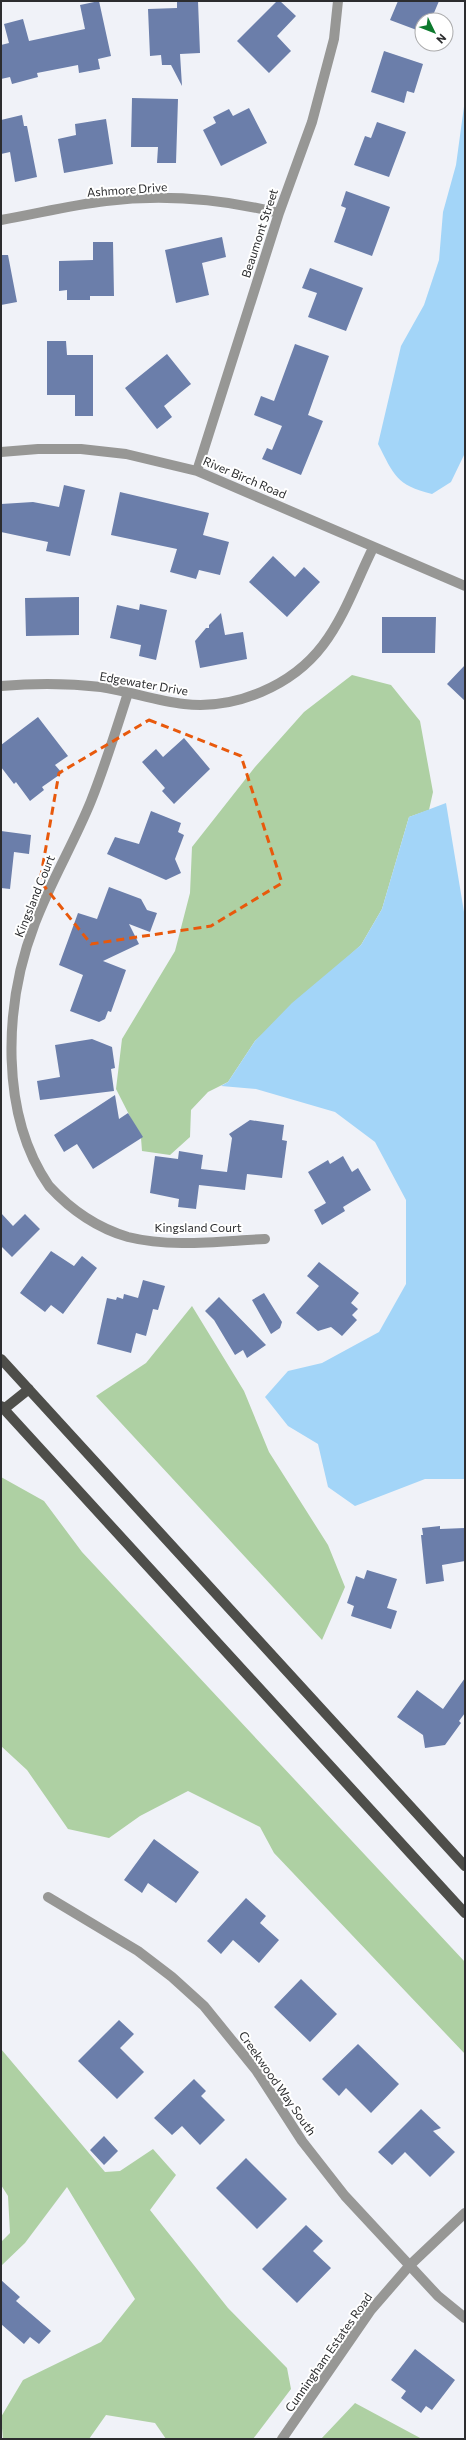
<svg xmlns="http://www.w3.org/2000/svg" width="466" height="2440" font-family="Commissioner,sans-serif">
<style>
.forest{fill:#aed0a3}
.water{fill:#a3d5f8}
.building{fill:#6b7eaa}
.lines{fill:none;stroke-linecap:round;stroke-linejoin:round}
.minor{stroke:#979795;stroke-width:10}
.primary{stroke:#4e4e4a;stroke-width:10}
.marked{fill:none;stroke:#e8590c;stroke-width:3;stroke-dasharray:8 5;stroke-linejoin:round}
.labels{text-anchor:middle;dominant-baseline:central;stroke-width:4;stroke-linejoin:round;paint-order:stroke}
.street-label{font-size:12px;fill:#2c2d2f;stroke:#fff}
</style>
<rect width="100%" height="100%" fill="#f0f2f8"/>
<path class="forest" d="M 352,675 L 391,685 L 420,721 L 433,792 L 429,810 L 409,817 L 382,909 L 361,945 L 255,1041 L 228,1082 L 208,1092 L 191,1110 L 190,1137 L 170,1155 L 142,1151 L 141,1138 L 116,1089 L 122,1039 L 175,951 L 190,893 L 192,847 L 255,767 L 304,712 Z
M 192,1306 L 244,1391 L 269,1452 L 328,1545 L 345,1587 L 322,1640 L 96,1396 L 146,1363 Z
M 1,1477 L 44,1501 L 82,1552 L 465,1962 L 465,2054 L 274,1853 L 260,1827 L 188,1791 L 140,1816 L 109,1838 L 68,1829 L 27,1770 L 1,1746 Z
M 1,2049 L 105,2172 L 120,2171 L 153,2149 L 176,2175 L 150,2210 L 228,2308 L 287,2368 L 291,2389 L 253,2439 L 166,2439 L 155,2423 L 106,2415 L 89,2439 L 3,2439 L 1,2417 L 23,2380 L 101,2342 L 135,2299 L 67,2187 L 25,2243 L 1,2266 L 1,2242 L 10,2233 L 8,2196 L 1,2185 Z
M 355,2403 L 422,2439 L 321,2439 Z"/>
<path class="water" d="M 465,99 L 465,453 L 451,482 L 432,494 C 396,485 394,475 378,444 L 401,346 L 424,305 L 439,260 L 443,212 L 456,165 Z
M 446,803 L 465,918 L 465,1479 L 425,1479 L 355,1506 L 328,1487 L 318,1444 L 288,1426 L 265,1397 L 288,1371 L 322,1363 L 379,1332 L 406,1284 L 406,1200 L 375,1142 L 335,1112 L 256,1089 L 221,1086 L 228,1082 L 255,1041 L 292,1003 L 361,945 L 382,909 L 409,817 Z"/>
<path class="building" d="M 99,1 L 111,56 L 98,59 L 100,69 L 79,73 L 78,65 L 37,73 L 38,77 L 12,84 L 10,77 L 1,79 L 1,45 L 9,43 L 4,24 L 23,19 L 29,41 L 85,29 L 80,5 Z
M 177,1 L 198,1 L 200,53 L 180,54 L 182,86 L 171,65 L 162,65 L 161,55 L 150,56 L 148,9 L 177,8 Z
M 277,1 L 280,1 L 296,16 L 277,36 L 291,51 L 269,73 L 237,41 Z
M 398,1 L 439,1 L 431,20 L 422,20 L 422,32 L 390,20 Z
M 384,51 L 423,64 L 414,93 L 407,91 L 404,103 L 371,92 Z
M 132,98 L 178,99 L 176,163 L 157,163 L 158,147 L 131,147 Z
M 249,108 L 267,143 L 221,166 L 203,130 L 216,123 L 213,117 L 229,109 L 233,116 Z
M 22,115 L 24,126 L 27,126 L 37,177 L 15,182 L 10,152 L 1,154 L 1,120 Z
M 106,119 L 113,164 L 64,173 L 58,139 L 76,135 L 75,124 Z
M 377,122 L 406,132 L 389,177 L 354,165 L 365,136 L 371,138 Z
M 346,191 L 390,207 L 372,256 L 334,242 L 346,208 L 341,206 Z
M 222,237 L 226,257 L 202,263 L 209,295 L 176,303 L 165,250 Z
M 93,242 L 113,242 L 114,296 L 90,296 L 90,300 L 67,300 L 67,290 L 59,291 L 59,261 L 93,260 Z
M 1,255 L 8,255 L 17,302 L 1,305 Z
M 310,268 L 363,288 L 346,331 L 308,317 L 317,293 L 302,288 Z
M 47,341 L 66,341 L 67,355 L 93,355 L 93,416 L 75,416 L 75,395 L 47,395 Z
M 295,344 L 329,356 L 308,415 L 323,421 L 301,475 L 262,459 L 267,448 L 272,450 L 282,426 L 254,415 L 261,396 L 274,401 Z
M 167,354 L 191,384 L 164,406 L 172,417 L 157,429 L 125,388 Z
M 64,485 L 85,490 L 70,556 L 46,551 L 48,542 L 1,532 L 1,504 L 33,502 L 59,507 Z
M 120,492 L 209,513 L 203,535 L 229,542 L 220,575 L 199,570 L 196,579 L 170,572 L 177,549 L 111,535 Z
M 273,556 L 295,577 L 304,567 L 320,582 L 287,617 L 249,582 Z
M 79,597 L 79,635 L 26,636 L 25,598 Z
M 140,604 L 167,610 L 156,660 L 139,656 L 141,645 L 110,638 L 117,605 L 139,610 Z
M 221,613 L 225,635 L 243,632 L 247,659 L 200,668 L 195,641 L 206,628 L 209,628 L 209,625 Z
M 382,617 L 436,617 L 435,653 L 382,653 Z
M 465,665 L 465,701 L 447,684 Z
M 38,717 L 68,756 L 55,765 L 62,773 L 42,787 L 44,790 L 30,801 L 16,782 L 14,784 L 1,767 L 1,745 Z
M 184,738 L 210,769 L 174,804 L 162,791 L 165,788 L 142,762 L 156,749 L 163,757 Z
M 151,811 L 181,823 L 178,832 L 184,835 L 175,859 L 181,873 L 166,880 L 107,854 L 115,837 L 139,844 Z
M 1,831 L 31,835 L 29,854 L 14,852 L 10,889 L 1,888 Z
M 109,887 L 141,899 L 147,910 L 157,913 L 150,932 L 129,924 L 139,944 L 103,961 L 126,970 L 111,1012 L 108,1011 L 105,1019 L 99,1022 L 70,1011 L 83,975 L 59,965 L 78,913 L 97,919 Z
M 92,1039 L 112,1047 L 115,1068 L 111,1069 L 114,1091 L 40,1100 L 37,1081 L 60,1077 L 55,1045 Z
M 115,1095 L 119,1119 L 128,1113 L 143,1137 L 93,1169 L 77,1144 L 64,1152 L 54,1135 Z
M 250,1120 L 284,1125 L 282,1140 L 287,1141 L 282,1178 L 247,1174 L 245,1190 L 199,1185 L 196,1209 L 178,1207 L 179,1199 L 150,1193 L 155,1156 L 178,1159 L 179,1151 L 203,1155 L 201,1169 L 227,1172 L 232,1138 L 229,1134 Z
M 343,1156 L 352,1172 L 358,1168 L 371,1190 L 343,1207 L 345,1211 L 322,1225 L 314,1210 L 326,1203 L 308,1172 L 328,1160 L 330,1164 Z
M 1,1213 L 13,1226 L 25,1214 L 40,1229 L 12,1257 L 1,1246 Z
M 51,1251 L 74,1266 L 82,1256 L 97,1268 L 63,1314 L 51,1305 L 45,1312 L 20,1293 Z
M 319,1262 L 359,1293 L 351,1303 L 358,1309 L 352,1315 L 357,1320 L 342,1336 L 331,1327 L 318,1331 L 296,1313 L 319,1286 L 307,1276 Z
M 143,1280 L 165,1286 L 158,1310 L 153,1309 L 146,1336 L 136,1333 L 131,1353 L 97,1344 L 107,1298 L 116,1300 L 117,1297 L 123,1299 L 124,1294 L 138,1298 Z
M 264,1293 L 282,1322 L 280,1328 L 271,1334 L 252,1300 Z
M 219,1297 L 266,1345 L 247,1358 L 243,1350 L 235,1355 L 214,1320 L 205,1311 Z
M 440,1526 L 440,1529 L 465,1528 L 465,1561 L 442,1565 L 444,1581 L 426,1584 L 421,1535 L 423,1535 L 422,1528 Z
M 367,1570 L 397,1579 L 387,1608 L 397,1611 L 391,1629 L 351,1616 L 354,1606 L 347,1603 L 356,1576 L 364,1579 Z
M 465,1678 L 465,1713 L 459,1721 L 461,1723 L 445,1745 L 425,1748 L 423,1735 L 397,1717 L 417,1690 L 443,1709 Z
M 154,1839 L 199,1872 L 176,1903 L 148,1883 L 142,1893 L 124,1880 Z
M 246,1898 L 266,1916 L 260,1923 L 279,1940 L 259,1963 L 233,1940 L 221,1954 L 207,1941 Z
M 301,1979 L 337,2014 L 310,2042 L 274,2007 Z
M 119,2020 L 134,2034 L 120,2048 L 144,2072 L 117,2099 L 78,2061 Z
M 358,2044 L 399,2084 L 371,2113 L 346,2088 L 339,2096 L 322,2079 Z
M 194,2079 L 206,2091 L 201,2096 L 225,2120 L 200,2145 L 182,2126 L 172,2135 L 154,2118 Z
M 421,2109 L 441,2128 L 433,2131 L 455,2152 L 430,2177 L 405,2152 L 392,2165 L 378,2152 Z
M 104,2136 L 118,2151 L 104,2165 L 90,2150 Z
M 246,2158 L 287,2199 L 257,2229 L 216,2188 Z
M 306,2225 L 323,2241 L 313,2251 L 331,2268 L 297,2303 L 262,2269 Z
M 1,2280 L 20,2297 L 16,2301 L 51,2331 L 39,2344 L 30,2337 L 24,2344 L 1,2324 Z
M 415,2349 L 455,2380 L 432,2410 L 426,2406 L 421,2413 L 401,2398 L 406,2391 L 391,2380 Z"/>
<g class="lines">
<path class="minor" d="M 1,220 C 36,214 71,205 106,201 C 164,194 222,199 279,213
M 1,452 L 38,449 L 81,449 L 126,454 L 197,471 L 465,586
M 197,471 L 279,213 L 312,122 L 334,39 L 338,1
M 1,686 C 35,683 67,683 101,687 C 129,691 156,701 184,704 C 235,710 292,686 323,645 C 345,616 357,580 373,548
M 128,693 C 116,730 105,766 91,801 C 74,843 51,881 35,923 C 3,1006 0,1115 49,1186 C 71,1210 97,1228 128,1237 C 172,1248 221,1241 265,1239
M 48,1897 L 138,1951 L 172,1977 L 204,2006 L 256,2070 L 302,2141 L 345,2196 L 438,2296 L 465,2318
M 282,2439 L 371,2310 L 410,2265 L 465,2213"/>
<path class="primary" d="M 1,1359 L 465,1866
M 1,1406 L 465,1913
M 4,1409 L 29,1389"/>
</g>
<path class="marked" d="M 149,720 L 241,756 L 282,883 L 211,926 L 91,944 L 40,881 L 59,773 Z"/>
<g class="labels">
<g class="street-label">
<text transform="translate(127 189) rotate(-4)">Ashmore Drive</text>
<text transform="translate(259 233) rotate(-72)">Beaumont Street</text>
<text transform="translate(245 477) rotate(23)">River Birch Road</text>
<text transform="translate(144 683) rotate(10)">Edgewater Drive</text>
<text transform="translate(34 896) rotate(-68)">Kingsland Court</text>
<text x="198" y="1227">Kingsland Court</text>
<text transform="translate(278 2083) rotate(55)">Creekwood Way South</text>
<text transform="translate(328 2352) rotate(-55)">Cunningham Estates Road</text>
</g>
</g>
<rect width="466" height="2440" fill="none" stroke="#2c2d2f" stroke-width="4"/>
<g transform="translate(434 32) rotate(133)"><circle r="19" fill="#ffffff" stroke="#ababac"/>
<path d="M0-3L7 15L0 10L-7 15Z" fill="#0d7a2e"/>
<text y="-6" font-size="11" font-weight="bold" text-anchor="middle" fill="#2c2d2f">N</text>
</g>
</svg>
